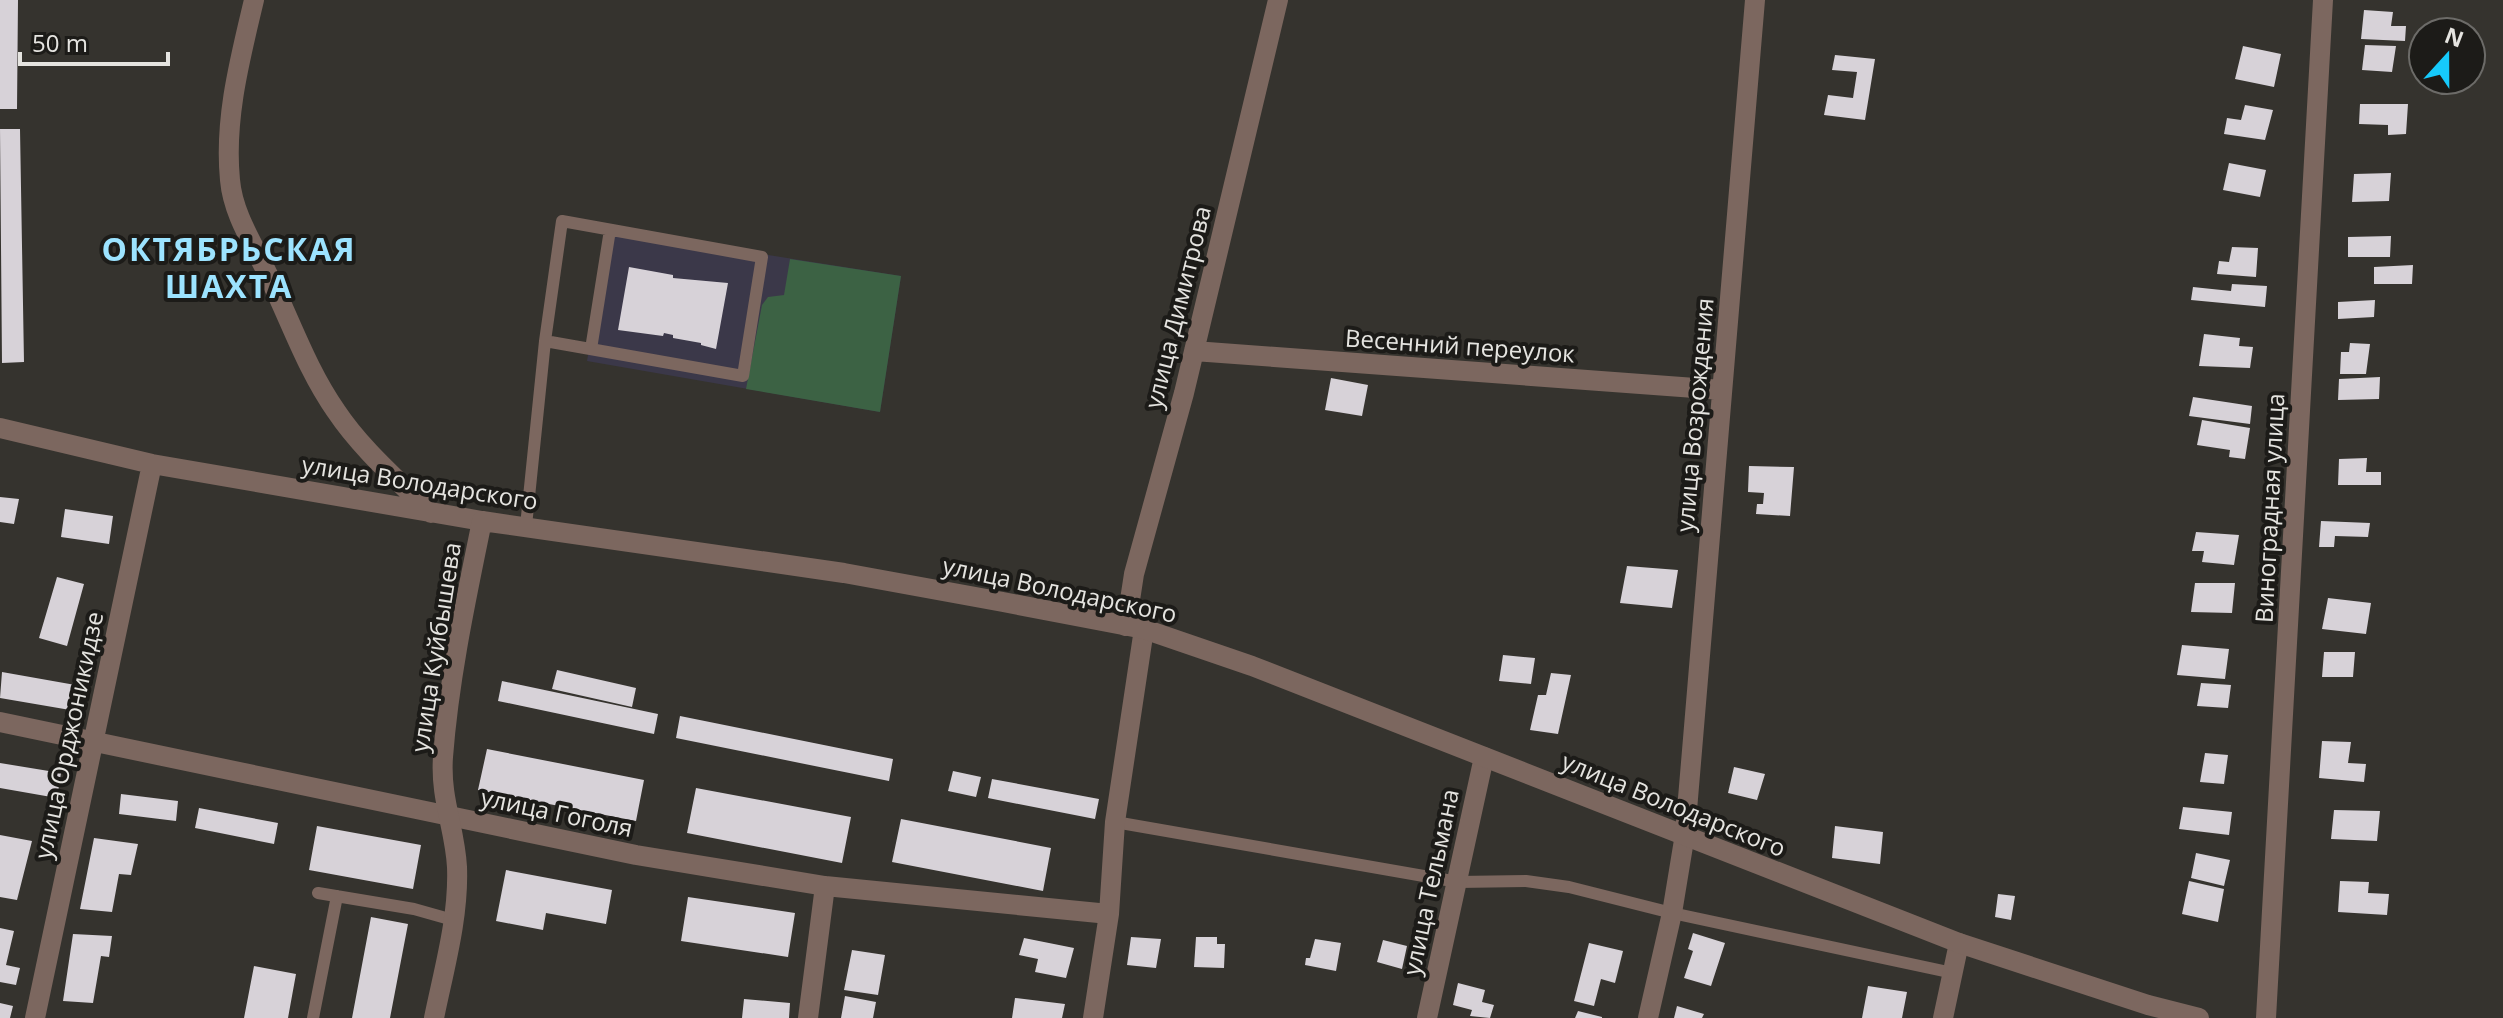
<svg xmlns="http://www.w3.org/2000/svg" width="2503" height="1018" font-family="'Open Sans',sans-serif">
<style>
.education{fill:#3b3849}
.green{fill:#3c6244}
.building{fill:#d7d2d8}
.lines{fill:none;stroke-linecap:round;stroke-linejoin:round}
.service{stroke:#7c675f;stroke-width:12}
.minor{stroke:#7c675f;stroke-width:20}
.tertiary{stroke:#7c675f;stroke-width:20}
.labels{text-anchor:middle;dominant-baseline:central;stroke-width:8;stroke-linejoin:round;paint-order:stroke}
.street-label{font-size:24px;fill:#e5e4e0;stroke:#1c1b18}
.district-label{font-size:32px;font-weight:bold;letter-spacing:2px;fill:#9ce3ff;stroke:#1c1b18}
</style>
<rect width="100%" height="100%" fill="#35332e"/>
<path class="education" d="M 610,230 L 901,276 L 880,412 L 587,361 Z"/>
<path class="green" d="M 790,259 L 901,276 L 880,412 L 746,389 L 762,305 L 768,297 L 784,295 Z"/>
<path class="building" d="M 0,0 L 18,0 L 17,109 L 0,109 Z
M 2364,10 L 2393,12 L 2391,26 L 2406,26 L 2405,41 L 2361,39 Z
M 2365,45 L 2396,46 L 2392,72 L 2362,70 Z
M 2243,46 L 2281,54 L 2274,87 L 2235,79 Z
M 1835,55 L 1875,59 L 1865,120 L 1824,115 L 1828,95 L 1853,98 L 1857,72 L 1832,70 Z
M 2360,104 L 2408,104 L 2406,134 L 2388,135 L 2388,125 L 2359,124 Z
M 2245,105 L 2273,110 L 2265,140 L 2224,134 L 2227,118 L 2241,120 Z
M 0,129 L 20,129 L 24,362 L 2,363 Z
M 2229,163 L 2266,170 L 2260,197 L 2223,190 Z
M 2391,173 L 2389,201 L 2352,202 L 2354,174 Z
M 2391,236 L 2390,257 L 2348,257 L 2348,237 Z
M 2232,247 L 2258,248 L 2256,277 L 2217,274 L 2219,261 L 2229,262 Z
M 2413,265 L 2412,284 L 2374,284 L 2374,267 Z
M 629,267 L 673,275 L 673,278 L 728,283 L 716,349 L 701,345 L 701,343 L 673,338 L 673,335 L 664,333 L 663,336 L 618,330 Z
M 2232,284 L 2267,286 L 2265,307 L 2191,300 L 2193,287 L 2231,291 Z
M 2375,300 L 2374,317 L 2338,319 L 2338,302 Z
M 2204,334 L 2240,338 L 2239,346 L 2253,347 L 2250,368 L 2199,366 Z
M 2350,343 L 2370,344 L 2366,374 L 2340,374 L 2341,352 L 2349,352 Z
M 2380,377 L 2379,399 L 2338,400 L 2339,379 Z
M 1331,378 L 1368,385 L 1362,416 L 1325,410 Z
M 2193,397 L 2252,406 L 2250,424 L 2189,416 Z
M 2202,420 L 2250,428 L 2245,459 L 2229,457 L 2230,450 L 2197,445 Z
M 2367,458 L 2366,472 L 2381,472 L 2381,485 L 2338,485 L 2339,459 Z
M 1749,466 L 1794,467 L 1790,516 L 1756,514 L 1757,504 L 1763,504 L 1764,493 L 1748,492 Z
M 0,497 L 19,499 L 14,524 L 0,522 Z
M 65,509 L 113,516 L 109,544 L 61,537 Z
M 2321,521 L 2370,523 L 2368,537 L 2335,536 L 2334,547 L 2319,547 Z
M 2196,532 L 2239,535 L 2234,565 L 2202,562 L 2204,551 L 2192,551 Z
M 1627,566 L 1678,570 L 1672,608 L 1620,603 Z
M 57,577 L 84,584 L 67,646 L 39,638 Z
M 2195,583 L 2235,583 L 2232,613 L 2191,612 Z
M 2328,598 L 2371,603 L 2366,634 L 2322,629 Z
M 2182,645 L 2229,649 L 2225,679 L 2177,675 Z
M 2324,652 L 2355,652 L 2353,677 L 2322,677 Z
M 1503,655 L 1535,658 L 1531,684 L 1499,681 Z
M 557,670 L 636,688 L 632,707 L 552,689 Z
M 2,672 L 81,686 L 76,711 L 0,698 Z
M 1551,673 L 1571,675 L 1558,734 L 1530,730 L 1538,695 L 1546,695 Z
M 502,681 L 658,714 L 654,734 L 498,701 Z
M 2201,683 L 2231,685 L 2228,708 L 2197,706 Z
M 680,716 L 893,759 L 889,781 L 676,738 Z
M 2322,741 L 2351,742 L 2348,763 L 2366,764 L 2364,782 L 2319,778 Z
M 487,749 L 644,780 L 636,821 L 478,790 Z
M 2205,753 L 2228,755 L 2224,784 L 2200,782 Z
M 0,763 L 61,773 L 57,798 L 0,788 Z
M 1734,767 L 1765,774 L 1757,800 L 1728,793 Z
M 953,771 L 981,777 L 976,797 L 948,791 Z
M 992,779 L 1099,799 L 1095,819 L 988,798 Z
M 696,788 L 851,817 L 842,863 L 687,833 Z
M 121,794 L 178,801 L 176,821 L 119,814 Z
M 2183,807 L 2232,812 L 2229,835 L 2179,829 Z
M 199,808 L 278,823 L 274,844 L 195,828 Z
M 2334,810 L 2380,811 L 2377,841 L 2331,839 Z
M 901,819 L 1051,848 L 1043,891 L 892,862 Z
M 317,826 L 421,845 L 413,889 L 309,870 Z
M 1835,826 L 1883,832 L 1880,864 L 1832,858 Z
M 0,835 L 32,841 L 17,900 L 0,897 Z
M 94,838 L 138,844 L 131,875 L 119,874 L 112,912 L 80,909 Z
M 2196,853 L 2230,860 L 2224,886 L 2191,878 Z
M 506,870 L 612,890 L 606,924 L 546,913 L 543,930 L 496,921 Z
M 2189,881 L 2224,889 L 2218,922 L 2182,914 Z
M 2340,881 L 2369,882 L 2368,893 L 2389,894 L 2387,915 L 2338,912 Z
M 1998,894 L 2015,896 L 2011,920 L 1995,917 Z
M 688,897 L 795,913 L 788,957 L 681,941 Z
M 371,917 L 408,924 L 390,1018 L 352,1018 Z
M 0,928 L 14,931 L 6,965 L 20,968 L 16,985 L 0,982 Z
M 1693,933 L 1725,943 L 1711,986 L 1684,978 L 1693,951 L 1688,949 Z
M 73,934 L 112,936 L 109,957 L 101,956 L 93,1003 L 63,1001 Z
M 1131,937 L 1161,939 L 1156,968 L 1127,965 Z
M 1196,937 L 1217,937 L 1217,944 L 1225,944 L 1224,968 L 1194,967 Z
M 1024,938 L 1074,948 L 1066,978 L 1035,972 L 1038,959 L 1019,955 Z
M 1315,939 L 1341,943 L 1336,971 L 1305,965 L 1306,958 L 1310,958 Z
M 1383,940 L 1407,946 L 1402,969 L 1377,962 Z
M 1589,943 L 1623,951 L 1615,983 L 1601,979 L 1594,1006 L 1574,1001 Z
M 852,950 L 885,955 L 878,995 L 844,990 Z
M 254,966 L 296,974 L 288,1018 L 244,1018 Z
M 1458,983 L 1485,990 L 1482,1002 L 1494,1005 L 1490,1018 L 1470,1016 L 1472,1010 L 1453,1005 Z
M 1868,986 L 1907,992 L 1902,1018 L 1862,1018 Z
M 845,996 L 876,1002 L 873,1018 L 841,1018 Z
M 1015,998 L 1065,1004 L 1062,1018 L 1012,1018 Z
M 744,999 L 790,1003 L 789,1018 L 742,1018 Z
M 0,1003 L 13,1006 L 10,1018 L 0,1018 Z
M 1677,1006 L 1704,1014 L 1702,1018 L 1674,1018 Z
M 1578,1011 L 1602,1017 L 1602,1018 L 1575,1018 Z"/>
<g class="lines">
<path class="service" d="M 591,349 L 610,230
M 526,526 L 545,341 L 562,221 L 762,257 L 743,376 L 545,341
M 1115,822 L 1458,882 L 1526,881 L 1569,887 L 1672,913 L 1953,973
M 318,893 L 414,909 L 453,920
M 313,1018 L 337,896"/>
<path class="minor" d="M 254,0 C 240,59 224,119 230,180 C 233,216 256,248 271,281 C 292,325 308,371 336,411 C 362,450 399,481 431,513
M 1194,351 L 1722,390
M 0,428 L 152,464 L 482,521
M 1126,626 L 1134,574 L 1184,393 L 1278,0
M 0,722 L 636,855 L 825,886 L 1109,914
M 35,1018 L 152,464
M 808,1018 L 825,886
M 1093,1018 L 1109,914 L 1115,822 L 1144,629
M 1427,1018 L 1484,757
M 1648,1018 L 1672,913 L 1685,834 L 1755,0
M 1943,1018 L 1959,943
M 2266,1018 L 2323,0"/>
<path class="tertiary" d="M 434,1018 C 444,969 459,917 457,867 C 455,828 440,799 443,757 C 449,678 466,599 482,521 L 844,573 L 1003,602 L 1144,629 L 1252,666 L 1959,943 L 2148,1005 L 2199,1018"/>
</g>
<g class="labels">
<g class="street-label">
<text transform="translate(1177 307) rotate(-76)">улица Димитрова</text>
<text transform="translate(1460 345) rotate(4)">Весенний переулок</text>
<text transform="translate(1694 415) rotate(-85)">улица Возрождения</text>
<text transform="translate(420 482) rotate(9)">улица Володарского</text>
<text transform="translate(2269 508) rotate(-87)">Виноградная улица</text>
<text transform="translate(1060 589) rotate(12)">улица Володарского</text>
<text transform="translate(435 647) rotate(-81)">улица Куйбышева</text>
<text transform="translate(68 735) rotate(-78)">улица Орджоникидзе</text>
<text transform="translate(1674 804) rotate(22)">улица Володарского</text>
<text transform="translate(557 812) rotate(12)">улица Гоголя</text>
<text transform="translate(1430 882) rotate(-78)">улица Тельмана</text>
</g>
<g class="district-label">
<text x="229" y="248">ОКТЯБРЬСКАЯ<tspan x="229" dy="37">ШАХТА</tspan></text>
</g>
</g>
<g transform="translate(2447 56) rotate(21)"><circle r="38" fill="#1c1b18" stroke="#6c6b68" stroke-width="2"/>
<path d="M0-6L14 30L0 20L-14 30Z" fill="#16cafb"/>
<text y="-12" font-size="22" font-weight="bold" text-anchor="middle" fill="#e5e4e0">N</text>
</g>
<path d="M20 52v12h148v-12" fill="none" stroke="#e5e4e0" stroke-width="4"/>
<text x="32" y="52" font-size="24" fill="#e5e4e0" stroke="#1c1b18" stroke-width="6" paint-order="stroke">50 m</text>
</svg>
